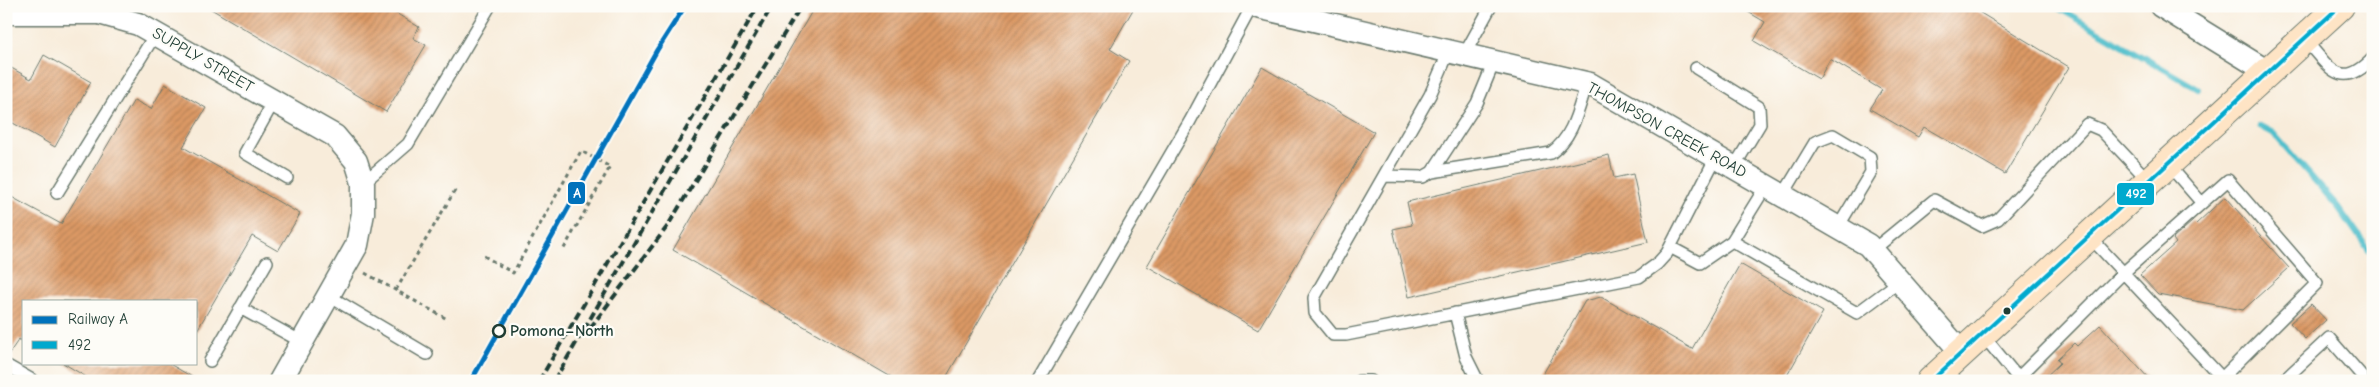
<svg xmlns="http://www.w3.org/2000/svg" width="2379" height="387" font-family="'Comic Neue',sans-serif">
<style>
.lines{fill:none;stroke-linecap:round;stroke-linejoin:round}
.stream{stroke:#53c0cc;stroke-width:6}
.building{fill:url(#building-hatch)}
.lane-casing{stroke:#6b7a6e;stroke-width:14}
.street-casing{stroke:#6b7a6e;stroke-width:25}
.secondary-casing{stroke:#6b7a6e;stroke-width:30}
.path{stroke:#6b7a6e;stroke-width:3;stroke-dasharray:4 4;stroke-linecap:butt}
.lane{stroke:#fff;stroke-width:11}
.street{stroke:#fff;stroke-width:22}
.secondary{stroke:#fee4c5;stroke-width:28}
.rail{stroke:#1f3d34;stroke-width:4;stroke-dasharray:8 4;stroke-linecap:butt}
.bus-1-casing{stroke:#fdfcf7;stroke-width:8}
.bus-1{stroke:#00a9ce;stroke-width:4}
.rail-1-casing{stroke:#fdfcf7;stroke-width:9}
.rail-1{stroke:#0072bc;stroke-width:5}
.bus-dot{fill:#1f3d34;stroke:#fdfcf7;stroke-width:2}
.stop-dot{fill:#fdfcf7;stroke:#1f3d34;stroke-width:2.5}
.labels{text-anchor:middle;dominant-baseline:central;stroke-width:4.5;stroke-linejoin:round;paint-order:stroke}
.street-label{font-size:16px;fill:#1f3d34;stroke:#fdfcf7}
.stop-label{font-size:16px;font-weight:bold;fill:#1f3d34;stroke:#fdfcf7;text-anchor:start}
.line-badge{stroke:#fdfcf7;stroke-width:2}
.badge-label{font-size:14px;text-anchor:middle;font-weight:bold;fill:#fff}
</style>
<defs>
<pattern id="building-hatch" width="6" height="6" patternUnits="userSpaceOnUse" patternTransform="scale(1.25)"><rect width="6" height="6" fill="#dc9965"/><path d="M-1 1l2-2M0 6l6-6M5 7l2-2" fill="none" stroke="#b27e54"/></pattern>
</defs>
<rect width="100%" height="100%" fill="#fdfcf7"/>
<filter id="ink" filterUnits="userSpaceOnUse"><feTurbulence type="fractalNoise" baseFrequency=".02" numOctaves="2"/><feDisplacementMap in="SourceGraphic" scale="10" xChannelSelector="R" yChannelSelector="G"/><feConvolveMatrix kernelMatrix="1 2 1 2 8 2 1 2 1" color-interpolation-filters="sRGB"/></filter>
<filter id="wash" filterUnits="userSpaceOnUse"><feTurbulence type="fractalNoise" baseFrequency=".0096" numOctaves="4" result="noise"/><feDisplacementMap in="SourceGraphic" scale="20" xChannelSelector="R" yChannelSelector="G"/><feGaussianBlur stdDeviation="1.12" result="paint"/><feColorMatrix in="noise" values="0 0 0 0 0 0 0 0 0 0 0 0 0 0 0 0 0 1.4 0 .05"/><feComposite in="paint" operator="in"/></filter>
<g filter="url(#wash)">
<rect width="100%" height="100%" fill="#f8ecda"/>
<g class="lines">
<path class="stream" d="M 2055,6 L 2198,89
M 2260,126 L 2273,133 L 2338,207 L 2373,256"/>
</g>
<g id="blocks">
<path class="building" d="M 206,6 L 384,6 L 419,27 L 413,38 L 426,45 L 386,112 Z
M 815,6 L 1135,6 L 1110,49 L 1129,61 L 944,381 L 898,381 L 673,250 Z
M 1738,6 L 1969,6 L 2069,67 L 2005,174 L 1924,127 L 1918,137 L 1870,109 L 1882,90 L 1830,59 L 1819,79 L 1754,41 L 1765,22 Z
M 44,55 L 91,82 L 55,147 L 6,119 L 6,65 L 31,79 Z
M 1262,67 L 1374,132 L 1258,330 L 1147,266 Z
M 165,84 L 206,108 L 183,147 L 300,214 L 278,251 L 252,236 L 196,332 L 196,301 L 24,301 L 24,342 L 19,339 L 6,358 L 6,194 L 61,224 L 134,100 L 151,109 Z
M 1609,155 L 1614,178 L 1633,174 L 1648,242 L 1409,297 L 1393,229 L 1412,225 L 1407,202 Z
M 2225,197 L 2289,268 L 2243,310 L 2158,294 L 2140,275 L 2176,243 L 2173,239 L 2193,221 L 2196,224 Z
M 1740,264 L 1823,312 L 1784,381 L 1750,381 L 1739,374 L 1735,381 L 1539,381 L 1585,301 L 1601,297 L 1692,349 Z
M 2311,304 L 2326,320 L 2305,339 L 2290,323 Z
M 2100,325 L 2151,381 L 2041,381 L 2060,363 L 2057,359 L 2074,343 L 2077,346 Z
M 63,363 L 168,363 L 199,381 L 93,381 Z"/>
</g>
</g>
<g filter="url(#ink)">
<use href="#blocks" fill-opacity="0" stroke="#6b7a6e" stroke-width="1"/>
<g class="lines">
<g class="lane-casing">
<path id="lane" d="M 2304,39 C 2328,65 2340,93 2373,58
M 1449,51 L 1430,95 L 1314,298 L 1315,313 L 1333,335 L 1346,335 L 1639,277 L 1657,264 L 1667,253 L 1716,157
M 1464,55 L 1491,6
M 1696,68 L 1759,107 L 1760,124 L 1734,167
M 274,101 L 245,153 L 287,178
M 2167,163 L 2201,202
M 1432,172 L 1551,153 C 1574,136 1578,109 1587,83
M 1384,176 L 1423,177 L 1432,172 L 1477,103 L 1494,62
M 363,183 L 408,144 L 490,6
M 1766,186 L 1732,241 L 1857,313 L 1900,281
M 57,193 L 156,33
M 1783,195 L 1815,142 L 1833,135 L 1870,157 L 1871,172 L 1838,227
M 2089,236 L 2222,378
M 1670,247 L 1700,263 L 1732,241
M 1873,250 L 1934,200 L 1982,226 L 1998,219 L 2087,124 L 2101,130 L 2148,180
M 329,296 L 427,354
M 240,308 L 302,342
M 1455,313 L 1466,357 L 1478,381
M 1982,334 L 2018,378
M 210,361 L 267,262
M 6,365 L 34,381
M 1038,381 L 1190,121 L 1252,6
M 1359,381 L 1371,381
M 2015,381 L 2123,273 L 2228,180 L 2317,283 L 2219,381
M 2283,381 L 2329,338 L 2362,376 L 2362,381"/>
</g>
<g class="street-casing">
<path id="street" d="M 1253,6 L 1590,84 L 1868,245 L 1962,353
M 2161,6 L 2268,72
M 6,13 L 99,13 L 138,24 L 335,136 L 356,161 L 363,183 L 363,213 L 357,245 L 280,381"/>
</g>
<g class="secondary-casing">
<path id="secondary" d="M 1931,381 L 2340,6"/>
</g>
<path class="path" d="M 484,256 L 513,273 L 581,151 L 610,167 L 562,252
M 365,273 L 447,319
M 396,290 L 457,187"/>
<use href="#lane" class="lane"/>
<use href="#street" class="street"/>
<use href="#secondary" class="secondary"/>
<path class="rail" d="M 590,328 L 667,227 L 801,6
M 539,381 L 758,6
M 554,381 L 772,6"/>
<g class="bus-1-casing">
<path id="bus-1" d="M 1931,381 L 2340,6"/>
</g>
<use href="#bus-1" class="bus-1"/>
<g class="rail-1-casing">
<path id="rail-1" d="M 471,381 L 657,50 L 685,6"/>
</g>
<use href="#rail-1" class="rail-1"/>
</g>
</g>
<circle class="bus-dot" cx="2007" cy="311" r="4.5"/>
<circle class="stop-dot" cx="499" cy="331" r="6"/>
<g class="labels">
<g class="street-label">
<text transform="translate(203 60) rotate(30)">SUPPLY STREET</text>
<text transform="translate(1667 130) rotate(29)">THOMPSON CREEK ROAD</text>
</g>
<g class="stop-label">
<text x="510" y="331">Pomona–North</text>
</g>
</g>
<g class="line-badge">
<rect x="567" y="181" width="19" height="24" rx="5" fill="#0072bc"/>
<rect x="2116" y="182" width="39" height="24" rx="5" fill="#00a9ce"/>
</g>
<g class="badge-label">
<text x="577" y="198">A</text>
<text x="2136" y="198">492</text>
</g>
<rect width="2379" height="387" fill="none" stroke="#fdfcf7" stroke-width="25"/>
<rect x="22" y="300" width="175" height="65" fill="#fdfcf7" stroke="#a4b0a9"/>
<rect x="32" y="316" width="25" height="8" fill="#0072bc" stroke="#a4b0a9"/>
<text x="68" y="324" font-size="15" fill="#1f3d34">Railway A</text>
<rect x="32" y="341" width="25" height="8" fill="#00a9ce" stroke="#a4b0a9"/>
<text x="68" y="350" font-size="15" fill="#1f3d34">492</text>
</svg>
